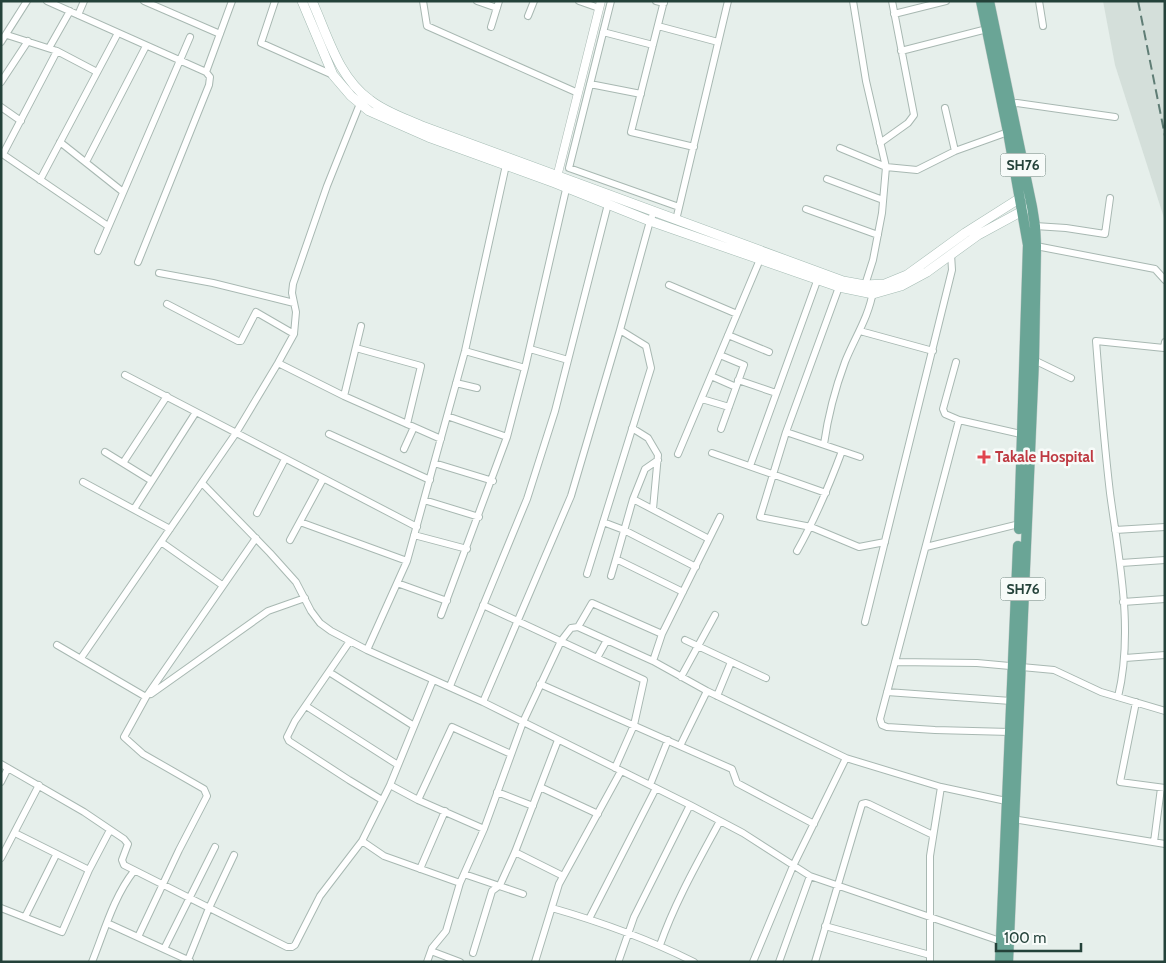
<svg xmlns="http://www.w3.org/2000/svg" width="1166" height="963" font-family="Cabin,sans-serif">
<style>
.built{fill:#d4dfda}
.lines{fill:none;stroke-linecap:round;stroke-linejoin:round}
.minor-casing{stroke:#a8b8b2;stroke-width:8}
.tertiary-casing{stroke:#a8b8b2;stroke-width:9}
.secondary-casing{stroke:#a4bbb3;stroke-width:10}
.primary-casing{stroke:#c2cac8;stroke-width:11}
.minor{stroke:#fff;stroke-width:6}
.tertiary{stroke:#fff;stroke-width:8}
.secondary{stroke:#fff;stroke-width:9}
.primary{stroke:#6aa596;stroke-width:10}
.rail{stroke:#5f7d75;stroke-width:2;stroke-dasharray:10 5;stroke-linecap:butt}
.health-dot{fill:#e0444e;stroke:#f7fbf9;stroke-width:2}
.labels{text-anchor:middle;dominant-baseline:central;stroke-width:5;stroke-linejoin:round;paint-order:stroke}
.shield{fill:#f7fbf9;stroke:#637a73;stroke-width:1}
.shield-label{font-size:14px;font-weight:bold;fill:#24423a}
.health-label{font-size:15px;font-weight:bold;fill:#be3a42;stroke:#f7fbf9;text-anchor:start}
</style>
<rect width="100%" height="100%" fill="#e6efeb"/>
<path class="built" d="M 1103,1 L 1165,1 L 1165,221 L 1115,65 Z"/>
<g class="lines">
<g class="minor-casing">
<path id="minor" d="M 47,1 L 206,72 L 210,77 L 209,85 L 138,262
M 144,1 L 220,34
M 275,1 L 261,43 L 333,75
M 423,1 L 427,26 L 578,93
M 477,1 L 497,8
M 579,1 L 599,8
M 611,1 L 569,168 L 679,207
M 656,1 L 664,3
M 664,1 L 631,132 L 694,147
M 853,1 L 866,81 L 886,167 L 882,213 L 873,260 L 865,285
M 1039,1 L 1043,26
M 894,14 L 946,1
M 78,15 L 84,1
M 528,16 L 534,1
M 658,26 L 718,42
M 491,27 L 499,1
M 603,32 L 653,45
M 7,35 L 57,51 L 97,72
M 1,42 L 27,1
M 49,48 L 70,11
M 901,51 L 987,29
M 206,72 L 232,1
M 1,82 L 28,41
M 590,84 L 641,94
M 1010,104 L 1017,103 L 1115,117
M 1,107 L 21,121
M 945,108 L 955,151
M 60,142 L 123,192
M 880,143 L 908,123 L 914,115 L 892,1
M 840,148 L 886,167 L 917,170 L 955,151 L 1008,132
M 1,153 L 108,226
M 3,154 L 57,51
M 86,162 L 146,46
M 827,179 L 883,200
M 40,180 L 118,33
M 806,209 L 878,235
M 676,220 L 728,1
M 1035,226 L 1066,228 L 1105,234 L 1110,198
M 1036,246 L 1155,269 L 1165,280
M 98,251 L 190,37
M 159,273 L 213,283 L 294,303
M 669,285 L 737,314
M 839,287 L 786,432 L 760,517 L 811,527 L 859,547 L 885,542
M 167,304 L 238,341 L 241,341 L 256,312 L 294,334
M 361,326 L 344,396 L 441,439
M 860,331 L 933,351
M 728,335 L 769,352
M 356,348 L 421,366 L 407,424
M 530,349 L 568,360
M 465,351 L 525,368
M 720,355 L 744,365 L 721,429
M 1034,360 L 1071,378
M 956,362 L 943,409 L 945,414 L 959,420 L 1021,434
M 278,363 L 344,396
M 125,375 L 417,527
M 711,376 L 736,387
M 738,380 L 776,393
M 456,383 L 477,388
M 702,399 L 729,407
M 447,416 L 507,437
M 959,420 L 880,719 L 882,725 L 887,727 L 935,730 L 1010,732
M 632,428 L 648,438 L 658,455 L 653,509
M 786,432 L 860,457
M 329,434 L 430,480
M 824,444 C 828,416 835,389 845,362 C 854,339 869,317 873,291
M 404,449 L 414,427
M 105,452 L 152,481
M 712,453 L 826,493
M 678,454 L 761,257
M 123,463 L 167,396
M 434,463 L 493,481
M 750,466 L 817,281
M 83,482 L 170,529
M 202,483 L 270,553 L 296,582 L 311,611 L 320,623 L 331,631 L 367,650 L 483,702 L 690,805 L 743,833 L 810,876 L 1003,942
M 633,499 L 645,469 L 658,460
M 424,500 L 479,517
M 134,509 L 196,412
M 257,513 L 285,459
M 300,522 L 407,561
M 603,522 L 624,530 L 696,567
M 1115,530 L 1165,527
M 414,535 L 467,549
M 290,540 L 323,479
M 161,542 L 222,585
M 926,547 L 1019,524
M 797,551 C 815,519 829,486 842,451
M 1121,563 L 1165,560
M 587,574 L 651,368 L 646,346 L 620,330
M 611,576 L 616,559
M 397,583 L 447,601
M 683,592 L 616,559 L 633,499 L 709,539
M 1123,602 L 1165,599
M 483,605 L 644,680 L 634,725 L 615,768
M 441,615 L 507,437 L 525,368 L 567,185
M 865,622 L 952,270 L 951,254
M 578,627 L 592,603 L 662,634
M 685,640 L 766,678
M 350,641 L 295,721 L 287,737 L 289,741 L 349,780 L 382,800
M 57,645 L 146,697
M 367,650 L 407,561 L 465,351 L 506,165
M 81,658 L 236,433 L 278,363 L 294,334 L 296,312 L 292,293 L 293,284 L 327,186 L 361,101
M 597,658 L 607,640
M 1125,658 L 1165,655
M 653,661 L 662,634 L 720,517
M 895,662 L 977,663 L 1054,670 L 1101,692 L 1165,711
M 329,672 L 414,726
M 681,677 L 715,615
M 433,680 L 390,785 L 362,841 L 384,856 L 460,883
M 540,684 L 732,769 L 737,783 L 814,824
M 450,686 L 527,499 L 555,411 L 608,204
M 887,692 L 1011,701
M 151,694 L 268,611 L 305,598
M 717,696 L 731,662
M 1118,697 C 1134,630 1119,560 1110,493 C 1104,442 1100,392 1096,341 L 1164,348 L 1165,342
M 483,702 L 571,496 L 620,330 L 650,221 L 654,212
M 1136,702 L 1120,782 L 1165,788
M 306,706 L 398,765
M 680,746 L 707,691
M 1,764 L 84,812 L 124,839 L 128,844 L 122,860 L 124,865 L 287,947 L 292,947 L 295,945 L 320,896 L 362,841
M 1,782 L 8,768
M 390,785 L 418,800 L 484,829
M 650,785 L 668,740
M 540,787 L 598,814
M 497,792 L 533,806
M 418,800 L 452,727 L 511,754
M 1013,819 L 1165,844
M 15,833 L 89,870
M 1154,842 L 1161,788
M 515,852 L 563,876
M 1,858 L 39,785
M 420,869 L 445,811
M 464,874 L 523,894
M 1,908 L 62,932 L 89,870 L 110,830
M 552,908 C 601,922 648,939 694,962
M 25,917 L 56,855
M 589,919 L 656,788
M 107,923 L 190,961
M 825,926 L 930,955
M 138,937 L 179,850 L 207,796 L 204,789 L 143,754 L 124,737 L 146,697 L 256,538
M 660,945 C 675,902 698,862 720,821
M 164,949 L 215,847
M 431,951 L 460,962
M 473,953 L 492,891 L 500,885 L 515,852 L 558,740
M 188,960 L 209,908 L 234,855
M 619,960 L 634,917 L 690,805
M 92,962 C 104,932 114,896 134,871
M 427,962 L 432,948 L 446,931 L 460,883 L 484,829 L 523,722 L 561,641 L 571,628 L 578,627 L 653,661 L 707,691 L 846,758 L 941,787 L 1006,801
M 535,962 L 559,884 L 621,771
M 753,962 L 793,866 L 846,758
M 779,962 L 810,876
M 815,962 L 862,804 L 866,803 L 869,804 L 933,835
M 930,962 L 930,856 L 941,787"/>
</g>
<g class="tertiary-casing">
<path id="tertiary" d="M 556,181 L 601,1"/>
</g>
<g class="secondary-casing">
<path id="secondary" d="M 302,1 L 333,75 L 351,96 L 369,111 L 428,137 L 555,183 L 650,221 L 839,287 L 873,294 L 901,286 L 927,272 L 978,235 L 1026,209
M 312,1 C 328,36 338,77 370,100 C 385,112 404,118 422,126 L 843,281 L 865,285 L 885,284 L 907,275 L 965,233 L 1025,195"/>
</g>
<g class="primary-casing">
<path id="primary" d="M 981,1 L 1008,132 L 1028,245 L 1019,529
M 989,1 L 1032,207 L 1035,226 L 1036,246 L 1034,360 L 1008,962
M 1000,962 L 1018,546"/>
</g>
<use href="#minor" class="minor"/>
<use href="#tertiary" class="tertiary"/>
<use href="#secondary" class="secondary"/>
<use href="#primary" class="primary"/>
<path class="rail" d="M 1138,1 L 1165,136"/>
</g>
<path class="health-dot" d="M981.5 449.5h5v5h5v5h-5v5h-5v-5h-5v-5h5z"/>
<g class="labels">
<g class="shield">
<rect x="1000.5" y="153.5" width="45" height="23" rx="4"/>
<rect x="1000.5" y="577.5" width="45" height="23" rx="4"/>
</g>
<g class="shield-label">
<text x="1023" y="165">SH76</text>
<text x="1023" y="589">SH76</text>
</g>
<g class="health-label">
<text x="995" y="457">Takale Hospital</text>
</g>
</g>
<rect width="1166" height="963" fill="none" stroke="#24423a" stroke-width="5"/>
<path d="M996 943v8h85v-8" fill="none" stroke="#24423a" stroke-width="2.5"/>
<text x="1004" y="943" font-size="15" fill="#24423a" stroke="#f7fbf9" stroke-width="4" paint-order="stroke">100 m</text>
</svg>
